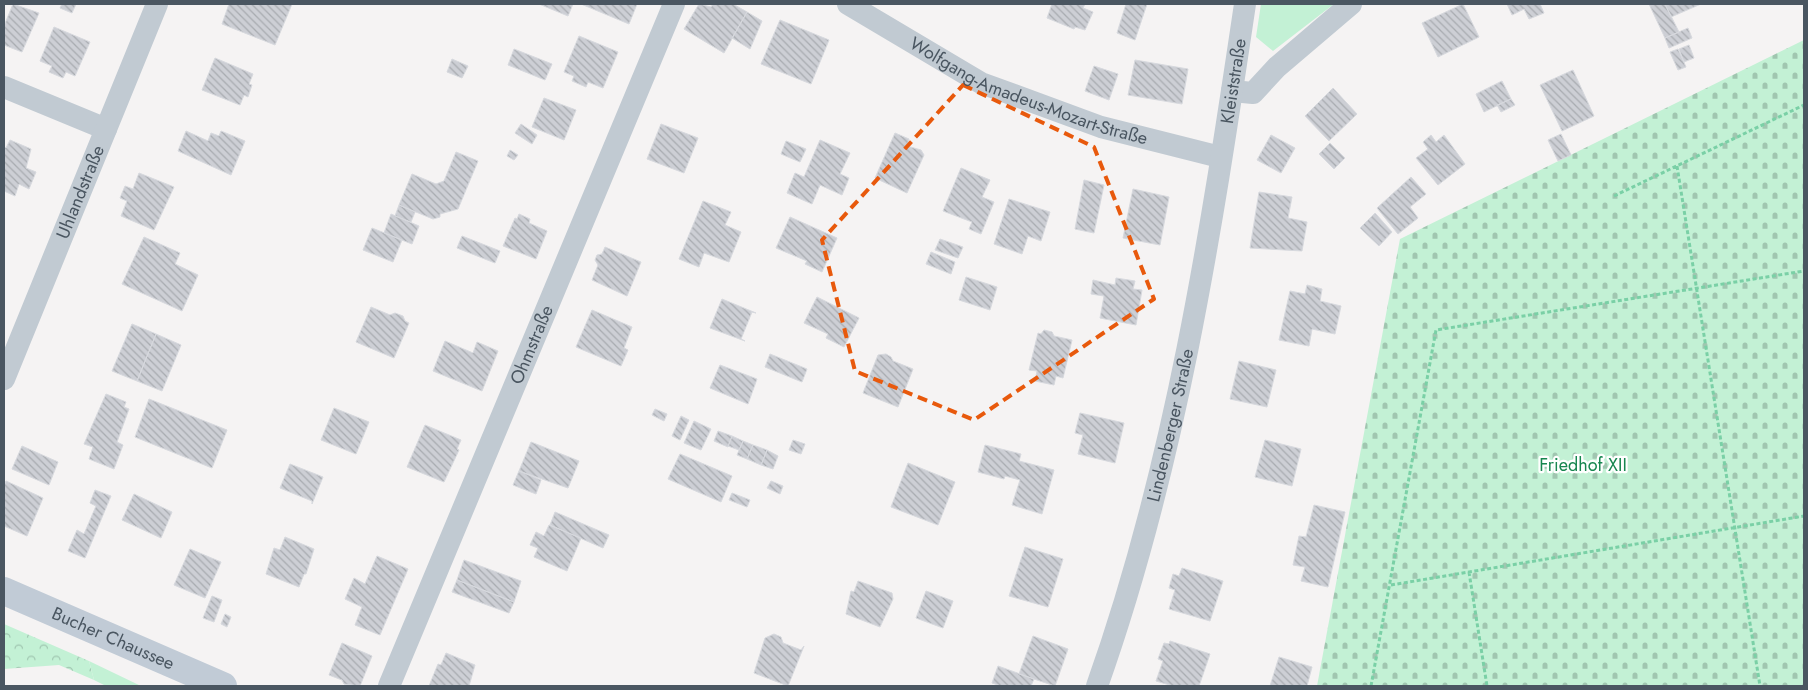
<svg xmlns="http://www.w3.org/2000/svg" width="1808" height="690" font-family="Jost,sans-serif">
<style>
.grass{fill:#c3f1d5}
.forest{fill:url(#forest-crowns)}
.cemetery{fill:url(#cemetery-stones)}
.building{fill:url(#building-back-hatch);stroke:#d7d9de}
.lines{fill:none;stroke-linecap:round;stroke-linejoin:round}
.path{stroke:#7ad0a6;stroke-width:3;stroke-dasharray:4 2.5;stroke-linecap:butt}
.minor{stroke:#c1cad2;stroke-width:22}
.secondary{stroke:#c1cbd6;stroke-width:28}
.marked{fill:none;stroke:#e8590c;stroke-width:4;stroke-dasharray:10 6;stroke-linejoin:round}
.labels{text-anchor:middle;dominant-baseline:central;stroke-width:4.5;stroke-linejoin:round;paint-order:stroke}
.street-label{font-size:18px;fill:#4a5661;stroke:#fff}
.park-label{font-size:18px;fill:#17864f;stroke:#fff}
</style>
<defs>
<pattern id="forest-crowns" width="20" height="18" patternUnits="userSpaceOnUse" patternTransform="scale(1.25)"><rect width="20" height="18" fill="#c3f1d5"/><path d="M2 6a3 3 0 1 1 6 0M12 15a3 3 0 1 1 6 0" fill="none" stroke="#a0c6b0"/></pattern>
<pattern id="cemetery-stones" width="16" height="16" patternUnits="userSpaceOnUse" patternTransform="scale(1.25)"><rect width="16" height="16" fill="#c3f1d5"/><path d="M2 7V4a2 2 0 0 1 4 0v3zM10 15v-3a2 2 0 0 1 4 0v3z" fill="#a0c6b0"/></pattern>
<pattern id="building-back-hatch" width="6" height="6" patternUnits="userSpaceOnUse" patternTransform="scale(1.25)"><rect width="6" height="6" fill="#cdcfd5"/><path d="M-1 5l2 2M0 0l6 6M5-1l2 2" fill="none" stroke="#a8abb0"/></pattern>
</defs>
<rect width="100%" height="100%" fill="#f5f3f3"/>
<path class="grass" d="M 1261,4 L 1334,4 L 1273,51 L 1256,37 Z
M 89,661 L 141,686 L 106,686 L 94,680 Z"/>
<path class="forest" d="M 4,624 L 89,661 L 94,680 L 59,665 L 4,669 Z"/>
<path class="cemetery" d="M 1804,40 L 1804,686 L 1317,686 L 1400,239 Z"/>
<path class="building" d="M 13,4 L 39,13 L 22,52 L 4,45 L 4,26 Z
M 62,4 L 76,4 L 72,13 L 60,8 Z
M 229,4 L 292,4 L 275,45 L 222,24 Z
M 539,4 L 573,4 L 568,16 Z
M 581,4 L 637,4 L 629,24 Z
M 699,4 L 711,7 L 713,4 L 733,4 L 747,12 L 724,53 L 684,29 Z
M 1052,4 L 1085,4 L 1083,8 L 1093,12 L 1085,30 L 1075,27 L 1074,29 L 1047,18 Z
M 1126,4 L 1147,4 L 1135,40 L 1117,33 Z
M 1463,4 L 1479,37 L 1438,57 L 1422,23 Z
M 1507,4 L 1540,4 L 1544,13 L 1529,19 L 1524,9 L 1512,15 Z
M 1649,4 L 1665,4 L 1679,32 L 1665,38 Z
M 1665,4 L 1701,4 L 1671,17 Z
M 747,12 L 762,21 L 750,49 L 732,38 Z
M 780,20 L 829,40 L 811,84 L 761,64 Z
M 54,27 L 90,42 L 75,76 L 66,72 L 63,78 L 49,72 L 52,66 L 40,61 Z
M 1688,28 L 1692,38 L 1669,48 L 1665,38 Z
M 579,36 L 618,52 L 603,88 L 588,82 L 586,87 L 572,81 L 574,76 L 564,72 Z
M 1689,45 L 1694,58 L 1684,62 L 1679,49 Z
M 514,49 L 552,64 L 545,80 L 508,65 Z
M 1678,49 L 1686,67 L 1678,70 L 1670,52 Z
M 215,58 L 253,74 L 249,84 L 252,85 L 248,97 L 244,95 L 240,105 L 202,90 Z
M 452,59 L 468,66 L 462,78 L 447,72 Z
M 1135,60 L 1188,69 L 1182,104 L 1128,95 Z
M 1094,66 L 1118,74 L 1109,100 L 1085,91 Z
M 1573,70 L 1594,116 L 1562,131 L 1540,85 Z
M 1502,81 L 1511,99 L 1484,112 L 1476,94 Z
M 1333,88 L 1357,114 L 1329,141 L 1305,116 Z
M 544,98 L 576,110 L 564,140 L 532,127 Z
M 1511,99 L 1515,105 L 1501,112 L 1497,105 Z
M 521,124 L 537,135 L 532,144 L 515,133 Z
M 661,124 L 698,138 L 684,173 L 647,159 Z
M 186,131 L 208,141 L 211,133 L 219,136 L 221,131 L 245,141 L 231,175 L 178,151 Z
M 895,133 L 909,139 L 907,146 L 921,150 L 924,155 L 907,193 L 875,178 Z
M 1561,134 L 1571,155 L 1558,161 L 1548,140 Z
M 1271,135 L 1295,148 L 1281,173 L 1257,160 Z
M 1431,135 L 1436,142 L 1444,135 L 1465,164 L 1438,185 L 1416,158 L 1428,149 L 1423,142 Z
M 10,140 L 31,149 L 26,168 L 36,172 L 29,189 L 19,184 L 15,196 L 4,191 L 4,146 L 6,148 Z
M 820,140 L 850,153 L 840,174 L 849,178 L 842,195 L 820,185 L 812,204 L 787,193 L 795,173 L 804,177 Z
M 786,141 L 806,149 L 800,162 L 781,154 Z
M 1330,143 L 1345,158 L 1334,169 L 1319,154 Z
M 510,150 L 518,155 L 514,160 L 507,156 Z
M 456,152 L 478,161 L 458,209 L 440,214 L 440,217 L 433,219 L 399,205 L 412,174 L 436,184 L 444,181 Z
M 961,168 L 990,180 L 982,197 L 994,202 L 981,234 L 969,229 L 972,222 L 943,211 Z
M 139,173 L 174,187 L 154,230 L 121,216 L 127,201 L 120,198 L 125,186 L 133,189 Z
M 1411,177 L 1426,194 L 1410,207 L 1418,218 L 1398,234 L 1377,208 Z
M 1084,180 L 1104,185 L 1094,233 L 1075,229 Z
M 1133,189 L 1169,197 L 1160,245 L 1123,238 Z
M 1259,192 L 1292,197 L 1288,218 L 1307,222 L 1302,251 L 1250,248 Z
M 1009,199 L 1050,212 L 1041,241 L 1028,236 L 1022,254 L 994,244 Z
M 703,201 L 731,212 L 725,225 L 741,232 L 729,262 L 704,253 L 699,267 L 679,259 Z
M 399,205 L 415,212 L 411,222 L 395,216 Z
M 1375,213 L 1392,232 L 1379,246 L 1360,228 Z
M 391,214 L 419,226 L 412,244 L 384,233 Z
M 519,214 L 530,219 L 529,223 L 547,231 L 536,259 L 503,246 L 515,218 L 517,219 Z
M 790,217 L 837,238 L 822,272 L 805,264 L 807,261 L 776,248 Z
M 372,228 L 402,240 L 393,262 L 363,250 Z
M 462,236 L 500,251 L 495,263 L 457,248 Z
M 144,237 L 180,253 L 175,264 L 198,275 L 182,311 L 122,284 Z
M 940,239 L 963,247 L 958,258 L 935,250 Z
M 605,247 L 641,262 L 627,296 L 592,280 L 598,265 L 595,260 L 597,255 L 602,254 Z
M 931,252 L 955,262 L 951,274 L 926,264 Z
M 966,277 L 997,287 L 990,310 L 959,300 Z
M 1116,278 L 1135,281 L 1133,289 L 1142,290 L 1136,325 L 1100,318 L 1104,296 L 1091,294 L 1093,280 L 1115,285 Z
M 1307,285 L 1322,289 L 1320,301 L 1341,306 L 1335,334 L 1312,329 L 1309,346 L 1279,340 L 1290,291 L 1305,294 Z
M 817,297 L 859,318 L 844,347 L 826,338 L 828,334 L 804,323 Z
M 722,299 L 756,313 L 752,312 L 741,339 L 745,341 L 710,328 Z
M 371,307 L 390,315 L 395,313 L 403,316 L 405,321 L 409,323 L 394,358 L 356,342 Z
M 592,310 L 632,327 L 624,348 L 628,350 L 621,366 L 576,347 Z
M 132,324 L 156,334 L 137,381 L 112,371 Z
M 1044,330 L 1052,332 L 1054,336 L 1072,340 L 1063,378 L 1056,376 L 1054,385 L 1035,381 L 1037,371 L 1029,370 L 1038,333 L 1041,334 Z
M 156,334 L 181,345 L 162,391 L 137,381 Z
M 445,341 L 473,353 L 477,342 L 498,351 L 482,391 L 433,371 Z
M 770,354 L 807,369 L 802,382 L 765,367 Z
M 886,354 L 891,357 L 893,361 L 913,369 L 898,407 L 863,393 L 878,355 Z
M 1239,361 L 1276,370 L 1267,407 L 1230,399 Z
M 720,365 L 757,379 L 748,404 L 710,388 Z
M 106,394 L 126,402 L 124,407 L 129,409 L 117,442 L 123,445 L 114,469 L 89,459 L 93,447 L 84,444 Z
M 149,399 L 227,430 L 212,468 L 135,437 Z
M 334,408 L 369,422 L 356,454 L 321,440 Z
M 655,409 L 667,414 L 664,421 L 652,415 Z
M 1080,413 L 1124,423 L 1115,463 L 1078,454 L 1083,435 L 1075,433 Z
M 681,416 L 689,420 L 680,440 L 672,436 Z
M 694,421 L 711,429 L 701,450 L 684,443 Z
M 425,425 L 461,440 L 457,449 L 459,450 L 444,482 L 407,467 Z
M 718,431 L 732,436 L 728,447 L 714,441 Z
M 732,436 L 743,441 L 739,450 L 728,446 Z
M 793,440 L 805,444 L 801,454 L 789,450 Z
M 1265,440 L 1301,449 L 1292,486 L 1255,477 Z
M 743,441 L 753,445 L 747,459 L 737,455 Z
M 531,442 L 579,461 L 568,488 L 519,471 Z
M 753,445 L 767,450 L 761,465 L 747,459 Z
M 985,445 L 1021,454 L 1019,461 L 1054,470 L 1042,514 L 1012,505 L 1020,480 L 1005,476 L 1004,479 L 978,472 Z
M 22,446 L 58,462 L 49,485 L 12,469 Z
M 767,450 L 778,456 L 773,469 L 761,465 Z
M 680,454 L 732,476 L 721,502 L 668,479 Z
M 908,463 L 955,482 L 938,525 L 891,507 Z
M 290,464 L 323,477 L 312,504 L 312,501 L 280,488 Z
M 519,471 L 541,480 L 536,494 L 513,485 Z
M 6,481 L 43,498 L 27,536 L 4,526 L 4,486 Z
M 771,481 L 783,486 L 780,494 L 767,488 Z
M 95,490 L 111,496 L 85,558 L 68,551 L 77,530 L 84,534 L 96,506 L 90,503 Z
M 732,493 L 750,500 L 747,507 L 729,500 Z
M 134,494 L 172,512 L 161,538 L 122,520 Z
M 1314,505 L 1345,512 L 1328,587 L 1301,581 L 1305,567 L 1293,565 L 1299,536 L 1306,537 Z
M 555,512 L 609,535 L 603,548 L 550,525 Z
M 549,525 L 581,538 L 567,571 L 534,557 L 538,548 L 530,545 L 536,532 L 544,536 Z
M 285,537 L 314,549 L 306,574 L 304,574 L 299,587 L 266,574 L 274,548 L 280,550 Z
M 1025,547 L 1063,559 L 1048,607 L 1009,596 Z
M 190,549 L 221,562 L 205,598 L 174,585 Z
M 377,556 L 408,569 L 380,635 L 355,625 L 362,607 L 345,599 L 354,578 L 365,584 Z
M 464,560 L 521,581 L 514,602 L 457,580 Z
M 1182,568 L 1223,581 L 1210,621 L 1169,609 L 1175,590 L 1169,588 L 1173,574 L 1179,576 Z
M 457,580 L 514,602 L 509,613 L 452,592 Z
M 858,581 L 892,593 L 893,599 L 880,627 L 846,614 L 851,591 L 854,592 Z
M 926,591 L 953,601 L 943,628 L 916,618 Z
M 212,596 L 222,600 L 214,622 L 203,618 Z
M 225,614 L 231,617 L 227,627 L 221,624 Z
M 774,634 L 781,637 L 783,643 L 801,650 L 804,646 L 788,686 L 754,673 L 765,638 Z
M 1033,636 L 1068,649 L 1055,686 L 1019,674 Z
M 1170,641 L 1210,654 L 1199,686 L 1173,686 L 1156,681 L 1163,661 L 1158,659 L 1164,643 L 1169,644 Z
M 342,643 L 372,656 L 360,686 L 344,684 L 342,680 L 329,675 Z
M 446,653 L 475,665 L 469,686 L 429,686 L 438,664 L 441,665 Z
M 1279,657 L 1312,667 L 1307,686 L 1270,686 Z
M 998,666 L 1034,679 L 1031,686 L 1001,686 L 992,683 Z"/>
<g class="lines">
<path class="path" d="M 1677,166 L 1760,686
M 1614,196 L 1804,105
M 1469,572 L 1487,686
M 1391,585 L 1804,516
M 1371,686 L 1436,330 L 1804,271"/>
<g class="minor">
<path id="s1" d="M 848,4 L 981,83 L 1101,127 L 1220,157"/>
<path d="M 4,87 L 106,129"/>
<path d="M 1232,91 L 1253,93 L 1277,67 L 1351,4"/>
<path id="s2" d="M 4,379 L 157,4"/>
<path id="s3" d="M 389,686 L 674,4"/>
<path id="s4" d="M 1097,686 C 1175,467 1211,233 1245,4"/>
</g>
<path class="secondary" id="s5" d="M 4,591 L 223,686"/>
</g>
<path class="marked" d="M 963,85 L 1094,147 L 1154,299 L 974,420 L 855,371 L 822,240 Z"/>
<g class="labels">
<g class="street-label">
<text stroke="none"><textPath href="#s4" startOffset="621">Kleiststraße</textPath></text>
<text stroke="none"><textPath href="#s1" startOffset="202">Wolfgang-Amadeus-Mozart-Straße</textPath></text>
<text stroke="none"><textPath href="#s2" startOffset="202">Uhlandstraße</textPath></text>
<text stroke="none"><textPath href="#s3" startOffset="370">Ohmstraße</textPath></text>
<text stroke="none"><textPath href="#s4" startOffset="271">Lindenberger Straße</textPath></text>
<text stroke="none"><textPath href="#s5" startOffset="119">Bucher Chaussee</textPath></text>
</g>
<g class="park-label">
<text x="1583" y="465">Friedhof XII</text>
</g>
</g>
<rect width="1808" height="690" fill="none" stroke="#4a5661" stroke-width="10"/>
</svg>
